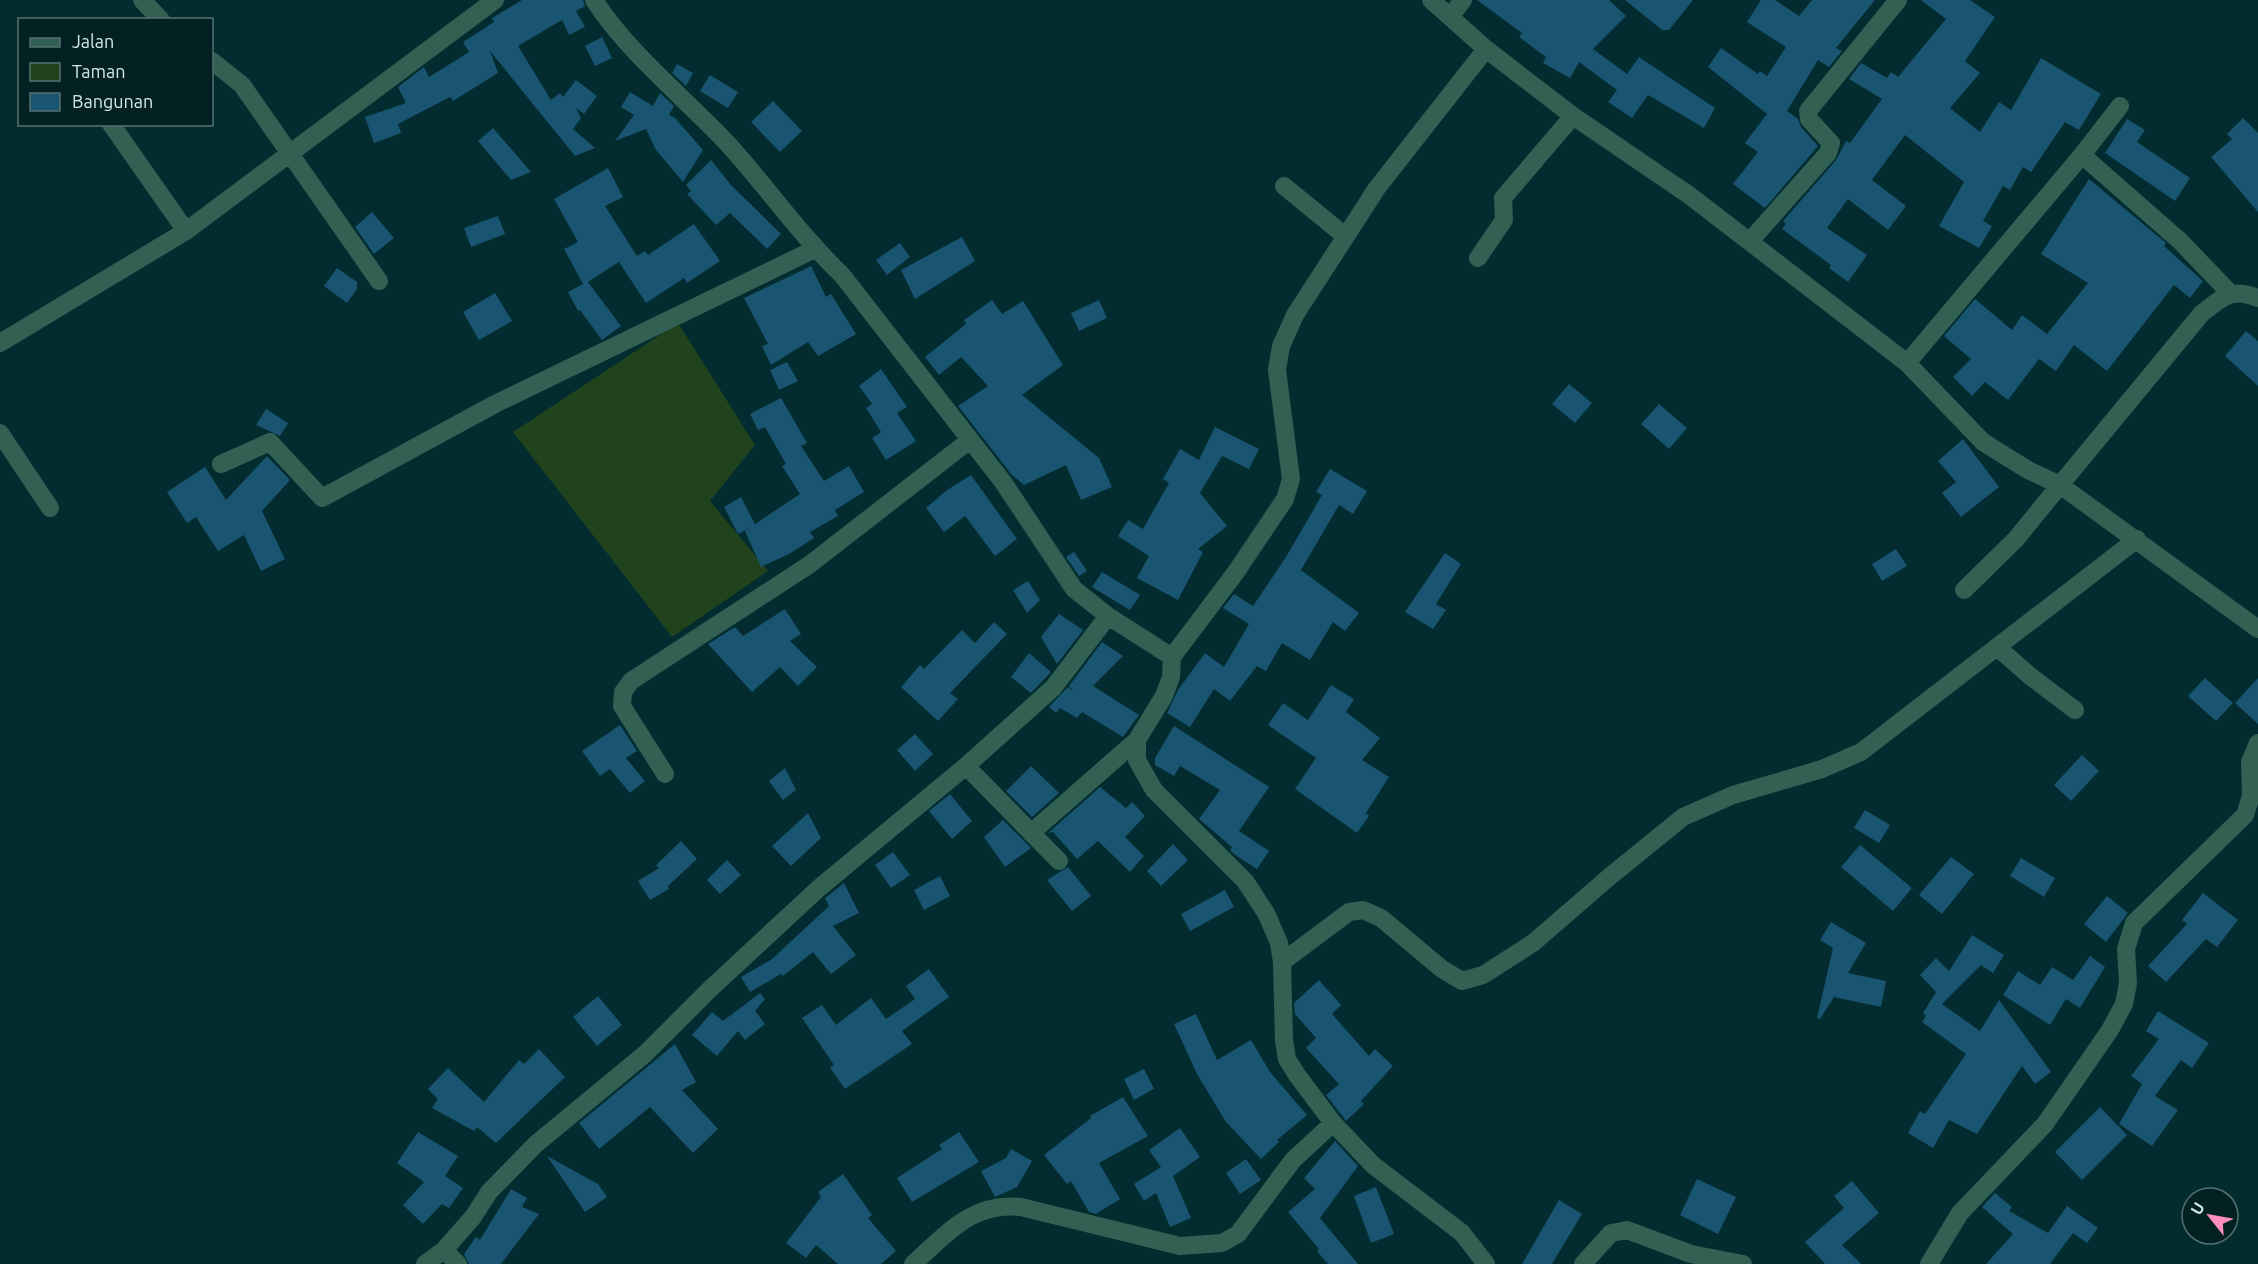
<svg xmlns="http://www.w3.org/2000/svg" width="2258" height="1264" font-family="Ubuntu,sans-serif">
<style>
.green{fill:#20431d}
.building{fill:#195470}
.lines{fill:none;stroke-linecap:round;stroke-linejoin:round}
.minor{stroke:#326052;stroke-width:18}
</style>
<rect width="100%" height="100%" fill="#022c2f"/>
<path class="green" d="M 678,323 L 755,445 L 710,501 L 768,571 L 672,637 L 513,432 Z"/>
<path class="building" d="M 522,0 L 583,0 L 585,6 L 576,11 L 585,27 L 569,35 L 562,20 L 518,46 L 551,100 L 560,93 L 563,97 L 576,80 L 597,96 L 584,114 L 576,108 L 581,118 L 573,129 L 595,148 L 575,156 L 490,51 L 498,73 L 453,101 L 450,97 L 398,124 L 401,133 L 374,143 L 365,117 L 406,103 L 398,87 L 424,67 L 429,77 L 469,52 L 463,42 L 494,22 L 492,18 Z
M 1477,0 L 1609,0 L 1626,16 L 1593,49 L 1627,74 L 1639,57 L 1715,108 L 1704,128 L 1648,95 L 1632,118 L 1608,102 L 1617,90 L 1579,62 L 1570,78 L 1543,63 L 1546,57 L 1519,37 L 1522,33 Z
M 1625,0 L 1693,0 L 1669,30 L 1662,30 Z
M 1761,0 L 1775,0 L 1799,16 L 1812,0 L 1875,0 L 1836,48 L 1842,51 L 1829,67 L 1818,60 L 1787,111 L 1798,119 L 1801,127 L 1818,146 L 1765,208 L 1733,184 L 1758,152 L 1745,143 L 1767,114 L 1708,67 L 1721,48 L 1758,74 L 1760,71 L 1767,76 L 1786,47 L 1747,22 Z
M 1921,0 L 1970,0 L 1995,17 L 1965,61 L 1980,73 L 1950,108 L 1980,132 L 1999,102 L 2011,110 L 2041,58 L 2101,94 L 2079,130 L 2065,122 L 2031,172 L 2023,167 L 2010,190 L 2003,186 L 1983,221 L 1992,226 L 1979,248 L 1939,226 L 1964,182 L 1905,135 L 1872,180 L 1906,206 L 1888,230 L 1848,199 L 1827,228 L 1867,255 L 1848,282 L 1829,268 L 1831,265 L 1782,229 L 1786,224 L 1783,221 L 1836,160 L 1846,141 L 1850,143 L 1882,99 L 1849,79 L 1861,63 L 1887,78 L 1891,72 L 1898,77 L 1946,19 Z
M 602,37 L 612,58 L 595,66 L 585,46 Z
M 677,64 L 693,73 L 686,86 L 672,73 Z
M 710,75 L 738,92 L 728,108 L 700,91 Z
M 630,92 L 653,106 L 660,93 L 674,106 L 669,115 L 675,118 L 703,150 L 683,182 L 656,150 L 646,129 L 615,141 L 634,115 L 621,107 Z
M 773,101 L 802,131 L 780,152 L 751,122 Z
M 2243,118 L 2258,133 L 2258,212 L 2211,157 L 2232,139 L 2227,134 Z
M 2127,119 L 2145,130 L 2137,142 L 2190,178 L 2175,201 L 2105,153 Z
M 493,128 L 531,172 L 511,180 L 478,141 Z
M 711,160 L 731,185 L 781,234 L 767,249 L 730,213 L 716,225 L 687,194 L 691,191 L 686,185 Z
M 608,168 L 623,197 L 605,206 L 637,256 L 645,251 L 648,255 L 694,224 L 720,261 L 687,283 L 684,278 L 646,303 L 619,262 L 588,282 L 621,326 L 602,340 L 580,310 L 578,311 L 568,292 L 583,284 L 564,249 L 578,242 L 554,199 Z
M 2089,179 L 2166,243 L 2164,246 L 2203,281 L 2190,298 L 2174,285 L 2107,371 L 2074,345 L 2056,371 L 2039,359 L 2008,400 L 1985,382 L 1972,396 L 1953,377 L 1971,359 L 1944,336 L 1975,299 L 2012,330 L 2022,315 L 2047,334 L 2088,283 L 2041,254 Z
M 372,212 L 394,238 L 374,254 L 355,227 Z
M 498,216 L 505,234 L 471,247 L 464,228 Z
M 962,237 L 975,261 L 915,299 L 901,270 Z
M 900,243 L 910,257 L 887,275 L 876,260 Z
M 811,266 L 826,297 L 831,294 L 856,334 L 818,356 L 808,342 L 771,365 L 762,346 L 768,344 L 744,298 Z
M 337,268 L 357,282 L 357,289 L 347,303 L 324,286 Z
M 495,293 L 512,321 L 479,340 L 463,312 Z
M 992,300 L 1002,314 L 1023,301 L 1063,365 L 1022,395 L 1099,458 L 1112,487 L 1081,500 L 1066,465 L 1024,485 L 1011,474 L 958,406 L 988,386 L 961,357 L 939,375 L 925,357 L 966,324 L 964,320 Z
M 1099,300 L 1107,318 L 1079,331 L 1071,313 Z
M 2246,331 L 2258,341 L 2258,386 L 2225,356 Z
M 787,362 L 798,381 L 779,390 L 770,370 Z
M 881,369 L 907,407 L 897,413 L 916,441 L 886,460 L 872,438 L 881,432 L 866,408 L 872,404 L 859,386 Z
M 1569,384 L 1592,403 L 1575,423 L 1552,404 Z
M 781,398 L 807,443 L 801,446 L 824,481 L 849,466 L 864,492 L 835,510 L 838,516 L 810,532 L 814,538 L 789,554 L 761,567 L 745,531 L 752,527 L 738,534 L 724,507 L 741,497 L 755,524 L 800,494 L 782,466 L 786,464 L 765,427 L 758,430 L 750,414 Z
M 1659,404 L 1687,428 L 1669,449 L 1641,424 Z
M 266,409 L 288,423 L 280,436 L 256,425 Z
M 1215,427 L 1259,449 L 1249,469 L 1222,456 L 1200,493 L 1227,526 L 1198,549 L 1203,552 L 1178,600 L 1137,578 L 1149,556 L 1118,536 L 1128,520 L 1143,529 L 1169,483 L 1163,479 L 1180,449 L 1199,460 Z
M 1963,439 L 1999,487 L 1961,517 L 1942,493 L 1956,482 L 1938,461 Z
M 267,456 L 290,480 L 262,511 L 285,559 L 261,571 L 244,535 L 218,551 L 196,517 L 187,523 L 167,492 L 205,467 L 226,500 Z
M 1330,469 L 1367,491 L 1353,514 L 1339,505 L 1301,570 L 1359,613 L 1345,631 L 1333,622 L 1310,660 L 1282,643 L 1266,671 L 1257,666 L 1230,701 L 1214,689 L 1190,727 L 1167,713 L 1178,690 L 1205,653 L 1224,667 L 1249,624 L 1223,608 L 1234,594 L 1253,606 L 1286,557 L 1322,495 L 1316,492 Z
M 971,475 L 1017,539 L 995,556 L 965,516 L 944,532 L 926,508 L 947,490 Z
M 1896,549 L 1907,566 L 1882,581 L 1872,564 Z
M 1074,552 L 1087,571 L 1079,576 L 1066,557 Z
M 1445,553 L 1461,564 L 1436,604 L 1446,610 L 1433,629 L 1405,612 Z
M 1102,572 L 1140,595 L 1130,610 L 1092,587 Z
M 1028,581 L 1040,600 L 1027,613 L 1013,590 Z
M 785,609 L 801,634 L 790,641 L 817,667 L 798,686 L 780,667 L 752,692 L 708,644 L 735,627 L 743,636 Z
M 1059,614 L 1083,630 L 1057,664 L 1041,637 Z
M 994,622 L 1007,634 L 950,693 L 958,699 L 938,721 L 901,687 L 920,665 L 924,669 L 962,630 L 975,643 Z
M 1102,642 L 1123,656 L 1093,686 L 1139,715 L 1123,737 L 1082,712 L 1077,718 L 1060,708 L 1056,713 L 1049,707 L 1068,687 L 1073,692 L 1069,686 Z
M 1029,653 L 1051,672 L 1031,693 L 1011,677 Z
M 2205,678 L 2233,703 L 2216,721 L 2188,696 Z
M 2258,678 L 2258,724 L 2235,703 Z
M 1331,685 L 1354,699 L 1346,712 L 1380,738 L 1362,760 L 1389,777 L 1366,813 L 1369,816 L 1357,833 L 1295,789 L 1316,758 L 1268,725 L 1283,703 L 1308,720 Z
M 620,725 L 637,751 L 626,758 L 645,781 L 630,793 L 610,769 L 600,776 L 582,751 Z
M 1174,726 L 1269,787 L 1239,831 L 1269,851 L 1257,869 L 1234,854 L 1230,850 L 1232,847 L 1199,819 L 1220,790 L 1180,766 L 1174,776 L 1155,765 L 1155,758 Z
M 915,734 L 933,754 L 915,771 L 897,750 Z
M 2082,755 L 2099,771 L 2071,801 L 2054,785 Z
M 1031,766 L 1059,793 L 1032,817 L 1006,791 Z
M 785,768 L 796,790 L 783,800 L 769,781 Z
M 1100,787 L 1126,808 L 1132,802 L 1145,816 L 1125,837 L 1144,856 L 1130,872 L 1098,841 L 1077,859 L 1053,832 L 1048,833 Z
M 950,794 L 972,821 L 952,839 L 929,811 Z
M 1865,810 L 1890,825 L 1879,843 L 1854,828 Z
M 808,813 L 821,838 L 791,866 L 772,846 Z
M 1003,820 L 1031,848 L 1005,867 L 984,837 Z
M 681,841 L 697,859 L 668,886 L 669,889 L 650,900 L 638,881 L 659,868 L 656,865 Z
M 1173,844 L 1188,860 L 1161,886 L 1147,871 Z
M 1860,845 L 1912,888 L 1893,911 L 1841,867 Z
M 893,852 L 910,875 L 891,888 L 875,865 Z
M 1951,857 L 1974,874 L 1942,914 L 1919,895 Z
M 2021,858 L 2055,878 L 2044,897 L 2010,876 Z
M 727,860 L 741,875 L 720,894 L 707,880 Z
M 1068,867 L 1091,896 L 1072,911 L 1047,880 Z
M 940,876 L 950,896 L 924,910 L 914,890 Z
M 844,883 L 859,913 L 833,926 L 856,955 L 831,974 L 813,952 L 783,976 L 781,974 L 750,992 L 741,977 L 772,959 L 829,906 L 825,898 Z
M 1225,890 L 1234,907 L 1190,931 L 1181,914 Z
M 2203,893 L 2238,920 L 2217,947 L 2206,939 L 2166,982 L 2148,966 L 2187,924 L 2182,920 Z
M 2107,896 L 2128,913 L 2106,942 L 2084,924 Z
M 1831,922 L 1866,943 L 1848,973 L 1886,981 L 1881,1007 L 1834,997 L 1820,1019 L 1817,1018 L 1833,948 L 1820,940 Z
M 1972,935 L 2004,955 L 1993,973 L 1981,965 L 1942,1004 L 1980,1031 L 1999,1000 L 2051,1072 L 2035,1084 L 2022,1066 L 1977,1134 L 1949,1120 L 1933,1148 L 1908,1133 L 1920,1111 L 1925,1114 L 1966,1054 L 1922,1022 L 1926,1016 L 1923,1013 L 1936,992 L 1920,975 L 1936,958 L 1949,971 Z
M 2090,956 L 2105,967 L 2080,1008 L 2066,999 L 2050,1025 L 2003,995 L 2018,971 L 2040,985 L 2052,967 L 2073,980 Z
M 929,969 L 949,997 L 902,1031 L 912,1044 L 845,1089 L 830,1068 L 834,1065 L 802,1018 L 822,1005 L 836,1025 L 871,998 L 886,1019 L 915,999 L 906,986 Z
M 1319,980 L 1341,1005 L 1332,1014 L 1369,1056 L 1375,1049 L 1393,1066 L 1361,1101 L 1364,1104 L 1346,1121 L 1326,1095 L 1339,1084 L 1306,1048 L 1316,1038 L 1295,1014 L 1294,1003 Z
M 760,993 L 765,999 L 755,1011 L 765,1024 L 745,1040 L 738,1031 L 717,1056 L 692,1035 L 712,1012 L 723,1021 Z
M 598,996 L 622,1025 L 597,1046 L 573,1017 Z
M 2158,1011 L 2209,1043 L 2192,1068 L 2181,1060 L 2155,1096 L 2178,1110 L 2152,1146 L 2119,1124 L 2142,1084 L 2131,1076 L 2159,1039 L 2146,1031 Z
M 1196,1014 L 1217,1060 L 1251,1040 L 1270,1072 L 1307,1115 L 1277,1140 L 1279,1142 L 1261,1159 L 1226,1122 L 1197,1074 L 1174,1024 Z
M 675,1044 L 696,1082 L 682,1090 L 718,1129 L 693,1153 L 650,1107 L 599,1149 L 579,1123 Z
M 539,1049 L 565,1077 L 496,1143 L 477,1127 L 474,1131 L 432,1108 L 438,1099 L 428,1089 L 448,1068 L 484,1102 L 519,1060 L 524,1064 Z
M 1144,1069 L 1154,1089 L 1134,1100 L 1124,1079 Z
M 1123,1097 L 1148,1136 L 1099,1163 L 1120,1199 L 1096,1214 L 1089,1212 L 1071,1181 L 1067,1184 L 1044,1155 L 1091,1118 L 1090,1116 Z
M 2100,1107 L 2127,1135 L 2082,1180 L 2055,1152 Z
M 1180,1128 L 1200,1157 L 1173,1176 L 1191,1218 L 1170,1227 L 1156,1193 L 1144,1201 L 1134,1184 L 1161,1167 L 1149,1150 Z
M 418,1132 L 458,1156 L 445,1176 L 463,1188 L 449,1208 L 442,1204 L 423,1224 L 403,1205 L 424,1182 L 397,1163 Z
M 959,1132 L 979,1162 L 912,1202 L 897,1178 L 942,1149 L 939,1145 Z
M 1335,1141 L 1358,1166 L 1320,1218 L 1358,1264 L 1328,1264 L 1317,1251 L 1319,1249 L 1288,1212 L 1315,1189 L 1304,1178 Z
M 1011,1149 L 1032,1161 L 1017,1187 L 995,1197 L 981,1171 L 1006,1158 Z
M 547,1156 L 598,1184 L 607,1197 L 585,1212 Z
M 1246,1159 L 1261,1180 L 1240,1194 L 1226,1173 Z
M 843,1174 L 872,1215 L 868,1218 L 896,1251 L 881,1264 L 838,1264 L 816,1245 L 806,1258 L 786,1243 L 821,1197 L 818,1192 Z
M 1697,1179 L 1736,1197 L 1718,1234 L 1680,1215 Z
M 1852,1181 L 1879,1213 L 1842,1245 L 1861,1264 L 1825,1264 L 1805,1242 L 1844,1208 L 1834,1196 Z
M 1376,1187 L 1394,1234 L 1371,1243 L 1354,1196 Z
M 511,1189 L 527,1198 L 522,1207 L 539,1214 L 501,1264 L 469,1264 L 464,1254 L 476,1237 L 480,1240 Z
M 1995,1193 L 2012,1207 L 2009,1211 L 2048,1233 L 2067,1206 L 2098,1228 L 2087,1243 L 2073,1233 L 2050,1264 L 1986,1264 L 2013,1234 L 1982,1207 Z
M 1559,1200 L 1582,1214 L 1552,1264 L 1522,1264 Z"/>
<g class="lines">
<path class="minor" d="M 142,0 L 161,20
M 594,0 C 629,54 684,97 728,144 C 767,187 800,235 842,275 L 1003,482 L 1074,589 L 1108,616 L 1172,657
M 1431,0 L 1486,49 L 1573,116 L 1689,195 L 1907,363 L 1983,442 L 2028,470 L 2060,485 L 2202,313 C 2224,297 2230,287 2258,298
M 1450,17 L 1463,0
M 212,61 L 242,85 L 379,281
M 111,124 L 186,231
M 2082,155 L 2180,241 L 2230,293
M 1284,186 L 1345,236
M 1750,241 L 1828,153 L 1831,143 L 1809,119 L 1808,111 L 1898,0
M 1478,258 L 1504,220 L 1503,198 L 1573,116
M 0,343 L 186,231 L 495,0
M 1907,363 L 2082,155 L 2120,106
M 0,433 L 50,508
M 221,464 L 270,442 L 322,498 L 495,404 L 815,249
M 1964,590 L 2016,539 L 2060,485 L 2258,629
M 1997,647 L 2030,676 L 2075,710
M 966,766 L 1059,861
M 665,774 L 622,706 L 623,692 L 631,681 L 809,565 L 970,440
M 1031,833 L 1137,740
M 1282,962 L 1349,912 L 1363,910 L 1381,918 L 1442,969 L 1462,981 L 1483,975 L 1533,943 L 1608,878 L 1683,817 L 1733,795 L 1822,769 L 1861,752 L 2137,539
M 444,1250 L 458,1264
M 425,1264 L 444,1250 L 473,1217 L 489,1192 L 536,1144 L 645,1054 L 709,990 L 819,888 L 966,766 L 1053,688 L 1108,616
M 913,1264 C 947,1234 971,1202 1021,1207 L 1180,1246 L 1222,1243 L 1238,1234 L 1293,1160 L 1333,1123
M 1486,1264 L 1462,1233 L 1373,1165 L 1333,1123 L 1297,1075 L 1287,1059 L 1284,1040 L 1282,962 L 1279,943 L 1266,913 L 1245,881 L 1154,790 L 1137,760 L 1137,740 L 1164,696 L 1171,677 L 1172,657 L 1236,572 L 1285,499 L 1291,479 L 1277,370 L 1281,346 L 1295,315 L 1377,188 L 1486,49
M 1583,1264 L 1611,1233 L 1627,1230 L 1691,1254 L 1743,1264
M 1929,1264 L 1960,1213 L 2045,1124 L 2110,1030 L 2124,1004 L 2128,983 L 2126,949 L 2134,923 L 2245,815 L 2251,796 L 2250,762 L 2258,743"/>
</g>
<rect x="18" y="18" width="195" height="108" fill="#032123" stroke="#567072" stroke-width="1.5"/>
<rect x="30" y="38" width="30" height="9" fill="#326052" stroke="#567072" stroke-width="1.5"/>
<text x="72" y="48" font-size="18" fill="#d3e7e9">Jalan</text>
<rect x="30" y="63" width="30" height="18" fill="#20431d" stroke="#567072" stroke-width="1.5"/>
<text x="72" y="78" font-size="18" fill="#d3e7e9">Taman</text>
<rect x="30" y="93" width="30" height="18" fill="#195470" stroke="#567072" stroke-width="1.5"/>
<text x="72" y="108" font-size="18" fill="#d3e7e9">Bangunan</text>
<g transform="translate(2210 1216) rotate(301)"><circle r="28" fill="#032123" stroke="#567072" stroke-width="1.5"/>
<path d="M0-4.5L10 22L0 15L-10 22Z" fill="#fe8ebe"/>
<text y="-9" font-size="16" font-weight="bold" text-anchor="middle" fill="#d3e7e9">U</text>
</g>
</svg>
